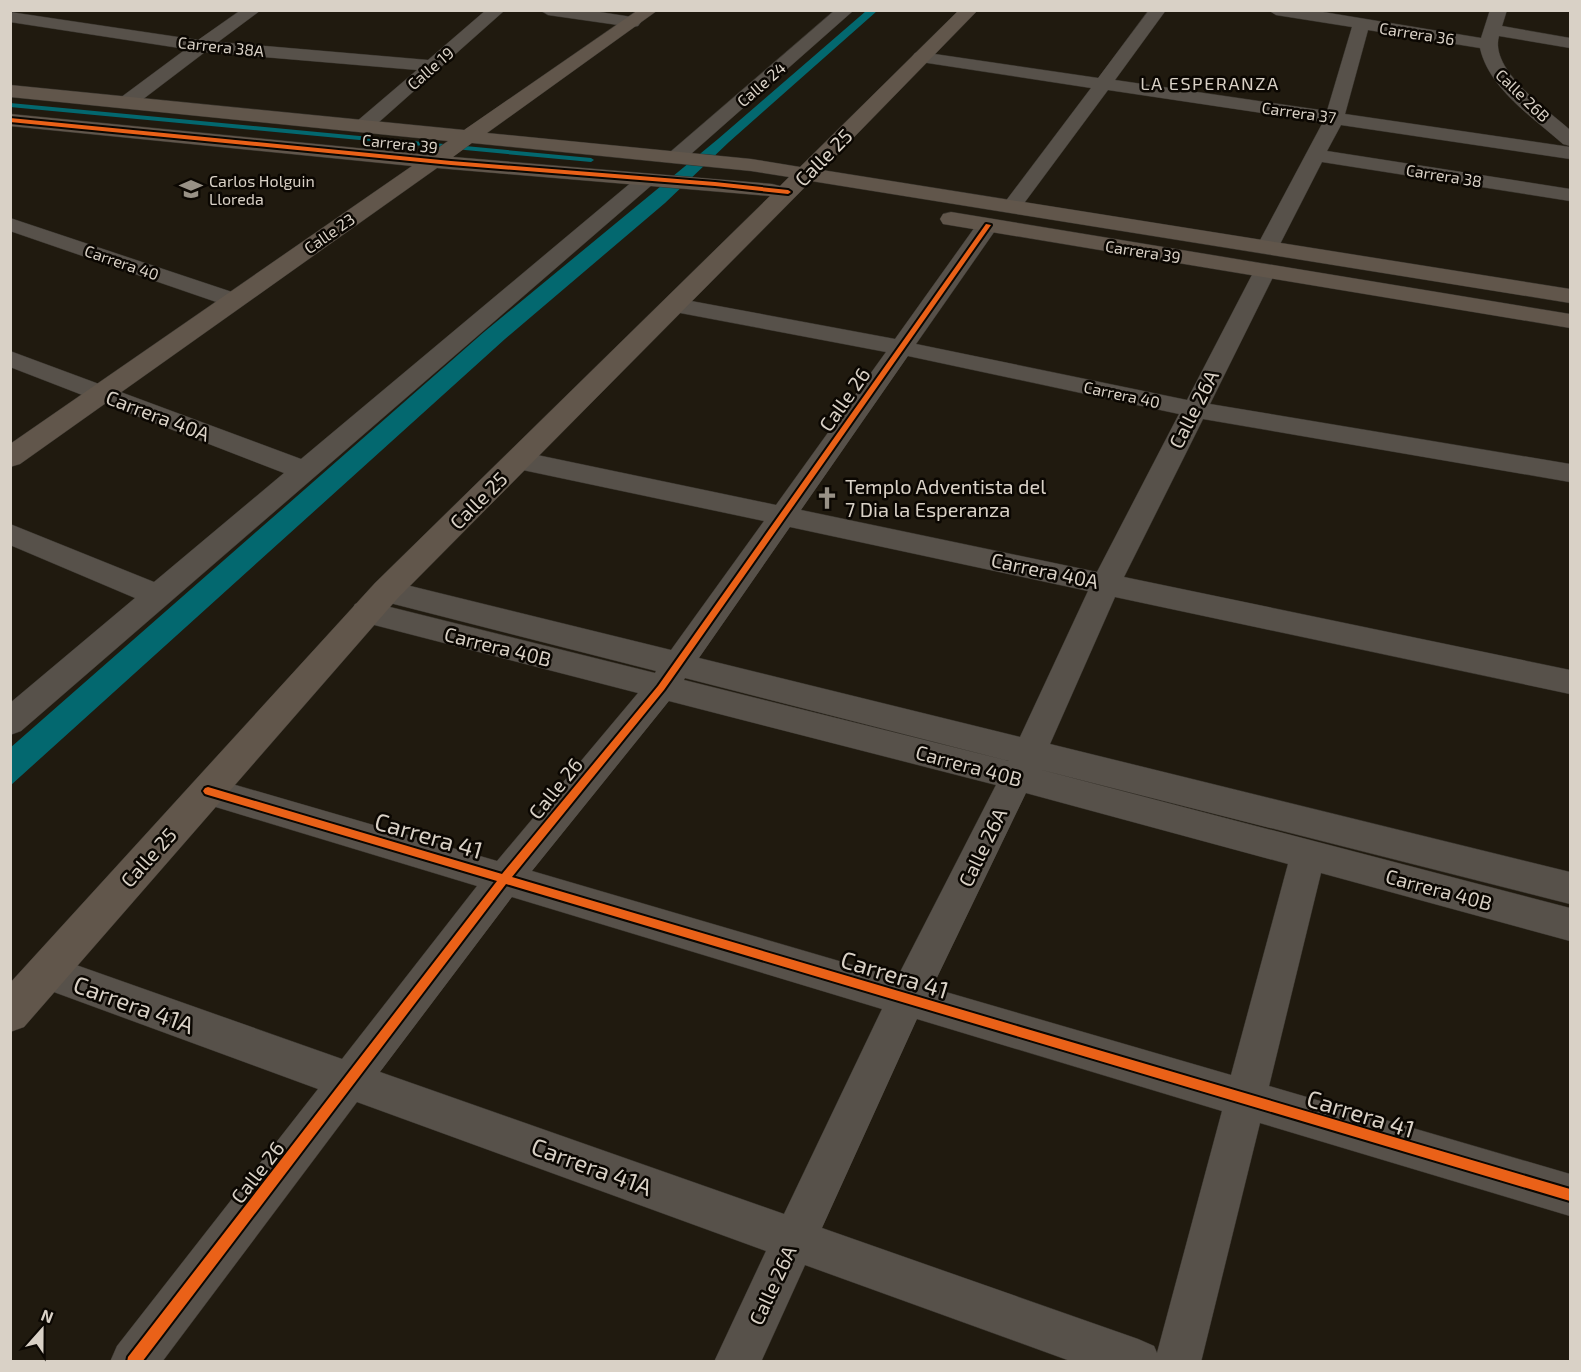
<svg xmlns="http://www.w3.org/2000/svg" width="1581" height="1372" font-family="'Exo 2',sans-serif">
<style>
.water{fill:#03686f}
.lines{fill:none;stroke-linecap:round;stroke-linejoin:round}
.stream{fill:#03686f;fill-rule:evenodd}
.minor-casing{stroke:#37332c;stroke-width:1}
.major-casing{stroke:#37332c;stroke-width:1}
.minor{fill:#57514a;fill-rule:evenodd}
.major{fill:#61564b;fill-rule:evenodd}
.cycleway-casing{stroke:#0b0702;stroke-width:4}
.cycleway{fill:#ea6118;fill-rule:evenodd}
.labels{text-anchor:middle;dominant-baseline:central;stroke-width:5;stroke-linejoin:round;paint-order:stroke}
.far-street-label{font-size:16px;fill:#d9d1c6;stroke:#0b0702}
.far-poi-label{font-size:16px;fill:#d9d1c6;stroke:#0b0702;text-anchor:start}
.far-neighbourhood-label{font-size:18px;letter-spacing:1.5px;fill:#d9d1c6;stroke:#0b0702}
.street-label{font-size:20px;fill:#d9d1c6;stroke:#0b0702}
.poi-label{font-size:20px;fill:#d9d1c6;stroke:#0b0702;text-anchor:start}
.near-street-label{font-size:24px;fill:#d9d1c6;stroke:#0b0702}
</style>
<rect width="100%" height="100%" fill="#201a0f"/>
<path class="water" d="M 866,11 L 877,11 L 729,142 L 665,203 L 505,339 L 11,785 L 10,748 L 484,332 L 718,139 Z"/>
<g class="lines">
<path class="stream" d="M 10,103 L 591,158 L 594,160 L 591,162 L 10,107 Z"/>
<g class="minor-casing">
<path id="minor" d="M 241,10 L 261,10 L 218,42 L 428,60 L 486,10 L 505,10 L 370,130 L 356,130 L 353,126 L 356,122 L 417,70 L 205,52 L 134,106 L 120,106 L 118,102 L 120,98 L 186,49 L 10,22 L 10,12 L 198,40 Z
M 540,10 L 587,10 L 632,17 L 638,18 L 641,22 L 638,26 L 632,27 L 548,15 Z
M 835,10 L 854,10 L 683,161 L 669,161 L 666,157 L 669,153 Z
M 1149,10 L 1166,10 L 1115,80 L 1327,111 L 1352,27 L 1276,15 L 1268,10 L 1311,10 L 1481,38 L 1490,10 L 1507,10 L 1502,26 L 1570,38 L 1570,48 L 1499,36 C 1489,70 1548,110 1570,130 L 1570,146 L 1563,144 C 1534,118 1489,89 1480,48 L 1368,30 L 1345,114 L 1570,147 L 1570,159 L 1341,125 L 1327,151 L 1570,189 L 1570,201 L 1322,162 L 1279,246 L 1276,251 L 1268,253 L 1260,251 L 1257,246 L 1323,122 L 1108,90 L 1019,210 L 1012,212 L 1005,210 L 1001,206 L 1005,202 L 1091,88 L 921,62 L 915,61 L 912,57 L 915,53 L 921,52 L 1098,78 Z
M 646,174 L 653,176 L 656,180 L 653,184 L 21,731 L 10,735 L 10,703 L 135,598 L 10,545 L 10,524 L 154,582 L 284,473 L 10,367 L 10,351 L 301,459 L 639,176 Z
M 10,218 L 241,295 L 245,300 L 241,305 L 233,307 L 225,305 L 10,231 Z
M 988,219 L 996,220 L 999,225 L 916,344 L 1187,400 L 1254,271 L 1257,266 L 1265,264 L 1273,266 L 1276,271 L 1210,404 L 1570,464 L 1570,482 L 1203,419 L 1124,577 L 1570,670 L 1570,694 L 1115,597 L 1050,744 L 1570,872 L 1570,904 L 1038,769 L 1570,908 L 1570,941 L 1321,873 L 1269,1086 L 1570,1174 L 1570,1216 L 1260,1123 L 1201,1362 L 1073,1362 L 805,1265 L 761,1362 L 714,1362 L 766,1251 L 357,1102 L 162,1362 L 110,1362 L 117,1346 L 318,1089 L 32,984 L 26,972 L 32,960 L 45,954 L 342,1059 L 477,886 L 196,801 L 191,791 L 196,781 L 208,777 L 497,861 L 638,693 L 355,620 L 351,612 L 355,604 L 366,601 L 655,673 L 656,671 L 386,602 L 376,599 L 371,591 L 376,583 L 386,580 L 671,650 L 764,521 L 518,469 L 509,466 L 505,460 L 509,454 L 518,451 L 776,505 L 886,352 L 675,312 L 667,310 L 663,305 L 667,300 L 675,298 L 895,339 L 980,220 ZM 908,356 L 1179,414 L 1097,572 L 801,510 ZM 790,527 L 1088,591 L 1020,737 L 699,658 ZM 685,678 L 1009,761 L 684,680 ZM 669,701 L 996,785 L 897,978 L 532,871 ZM 1026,793 L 1288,864 L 1231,1075 L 932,988 ZM 512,897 L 882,1009 L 784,1214 L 380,1072 ZM 917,1019 L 1222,1111 L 1157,1353 L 1154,1346 L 1138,1339 L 822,1228 Z"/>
</g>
<g class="major-casing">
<path id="major" d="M 638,10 L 658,10 L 487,133 L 751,159 L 800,167 L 959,10 L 978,10 L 822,170 L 1570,289 L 1570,303 L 811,181 L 397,599 L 24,1027 L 10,1032 L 10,983 L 375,583 L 770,196 L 437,168 L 20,464 L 10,467 L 10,444 L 412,166 L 10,126 L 10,114 L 428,155 L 448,141 L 10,97 L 10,85 L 464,130 ZM 472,143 L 751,171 L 789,177 L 780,186 L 772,184 L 453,157 Z
M 951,212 L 1570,314 L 1570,328 L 943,224 L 940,219 L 943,214 Z"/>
</g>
<use href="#minor" class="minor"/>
<use href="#major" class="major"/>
<g class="cycleway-casing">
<path id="cycleway" d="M 10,118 L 451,161 L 715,182 L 788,190 L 791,192 L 788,194 L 715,186 L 451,165 L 10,122 Z
M 986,224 L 991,225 L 664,690 L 512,877 L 1570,1189 L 1570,1201 L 506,884 L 142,1362 L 127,1362 L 128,1357 L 497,881 L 208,795 L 205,794 L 203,791 L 205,788 L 208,787 L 502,874 L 658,686 Z"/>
</g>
<use href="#cycleway" class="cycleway"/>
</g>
<defs>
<g id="school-bare" transform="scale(1.8)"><path d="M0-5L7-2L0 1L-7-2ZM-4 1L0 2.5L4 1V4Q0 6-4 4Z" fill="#989186" stroke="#0b0702" stroke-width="2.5" paint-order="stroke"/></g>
<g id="church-bare" transform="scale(1.8)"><path d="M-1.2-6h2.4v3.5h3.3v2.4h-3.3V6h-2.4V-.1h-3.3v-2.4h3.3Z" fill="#989186" stroke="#0b0702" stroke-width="2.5" paint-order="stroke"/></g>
</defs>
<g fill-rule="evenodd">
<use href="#school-bare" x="191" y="189"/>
<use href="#church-bare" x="827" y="498"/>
</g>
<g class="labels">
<g class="far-street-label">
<text transform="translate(1417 33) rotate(9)">Carrera 36</text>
<text transform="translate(221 46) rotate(6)">Carrera 38A</text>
<text transform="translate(430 68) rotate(-41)">Calle 19</text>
<text transform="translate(761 84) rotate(-41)">Calle 24</text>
<text transform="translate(1523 95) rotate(44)">Calle 26B</text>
<text transform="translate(1299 112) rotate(8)">Carrera 37</text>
<text transform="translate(400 143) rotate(6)">Carrera 39</text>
<text transform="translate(1444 175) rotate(9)">Carrera 38</text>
<text transform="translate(329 233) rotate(-35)">Calle 23</text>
<text transform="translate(1143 251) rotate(9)">Carrera 39</text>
<text transform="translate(122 262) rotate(19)">Carrera 40</text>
<text transform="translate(1122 394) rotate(12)">Carrera 40</text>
</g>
<g class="far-poi-label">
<text x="209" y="180">Carlos Holguin<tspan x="209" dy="18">Lloreda</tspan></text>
</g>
<g class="far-neighbourhood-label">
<text x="1210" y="83">LA ESPERANZA</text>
</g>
<g class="street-label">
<text transform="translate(823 157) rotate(-45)">Calle 25</text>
<text transform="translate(844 399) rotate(-55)">Calle 26</text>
<text transform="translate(1193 409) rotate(-63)">Calle 26A</text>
<text transform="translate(158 415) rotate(21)">Carrera 40A</text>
<text transform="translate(478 500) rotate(-45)">Calle 25</text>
<text transform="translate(1045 570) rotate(12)">Carrera 40A</text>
<text transform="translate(498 646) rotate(14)">Carrera 40B</text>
<text transform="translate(969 765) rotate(15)">Carrera 40B</text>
<text transform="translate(555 788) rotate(-51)">Calle 26</text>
<text transform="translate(982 847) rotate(-64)">Calle 26A</text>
<text transform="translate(148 857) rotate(-48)">Calle 25</text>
<text transform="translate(1439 889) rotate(15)">Carrera 40B</text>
<text transform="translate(257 1172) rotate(-52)">Calle 26</text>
<text transform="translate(772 1285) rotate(-65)">Calle 26A</text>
</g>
<g class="poi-label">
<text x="845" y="486">Templo Adventista del<tspan x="845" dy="23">7 Dia la Esperanza</tspan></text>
</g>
<g class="near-street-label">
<text transform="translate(429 835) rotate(16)">Carrera 41</text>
<text transform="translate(895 974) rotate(17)">Carrera 41</text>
<text transform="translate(134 1004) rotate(20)">Carrera 41A</text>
<text transform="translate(1361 1113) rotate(17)">Carrera 41</text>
<text transform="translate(592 1166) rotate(20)">Carrera 41A</text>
</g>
</g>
<rect width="1581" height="1372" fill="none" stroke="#d9d1c6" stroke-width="24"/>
<g transform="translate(42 1330) rotate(21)" stroke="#0b0702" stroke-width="4.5" paint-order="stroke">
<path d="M0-4.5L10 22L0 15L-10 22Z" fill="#d9d1c6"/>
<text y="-9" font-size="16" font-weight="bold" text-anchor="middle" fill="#d9d1c6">N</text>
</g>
</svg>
